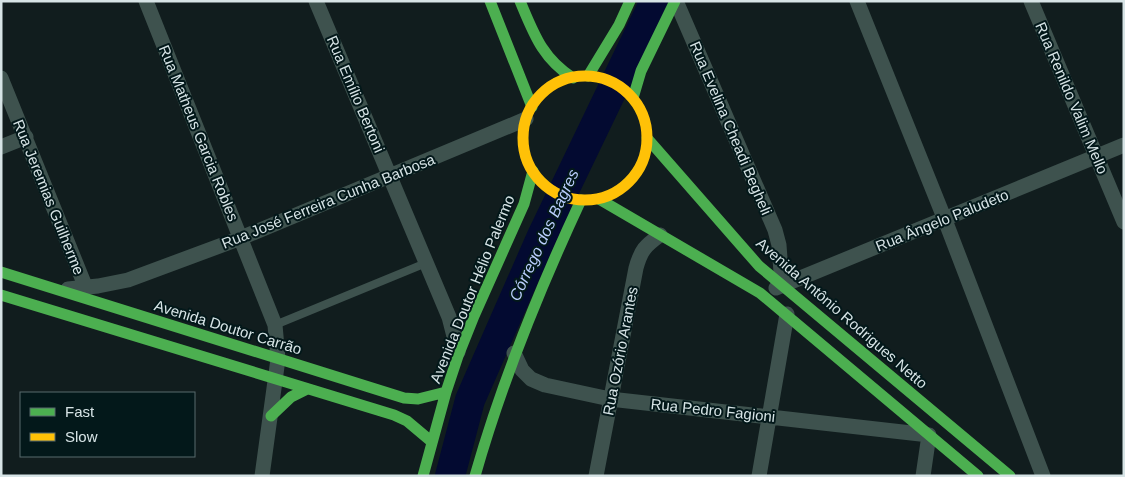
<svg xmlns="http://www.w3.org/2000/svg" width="1125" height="477" font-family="Helvetica,sans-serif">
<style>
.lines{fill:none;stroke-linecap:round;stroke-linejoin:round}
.river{stroke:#030a31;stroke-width:30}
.lane{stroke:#3e524e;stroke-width:8}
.street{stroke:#3e524e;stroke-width:15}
.fast{stroke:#4caf50;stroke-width:11}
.slow{stroke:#ffc107;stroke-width:11}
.labels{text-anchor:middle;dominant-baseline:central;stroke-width:4;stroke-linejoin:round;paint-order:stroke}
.street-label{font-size:15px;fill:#d7e4e6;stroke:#03181a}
.water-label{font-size:16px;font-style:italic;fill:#bacefd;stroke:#03181a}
</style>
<rect width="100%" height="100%" fill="#111d1e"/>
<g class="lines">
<path class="river" d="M 450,476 L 470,400 L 542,236 L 655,1"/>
<path class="lane" d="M 275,325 L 426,263"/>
<path class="street" d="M 146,1 L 275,325 L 278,359 L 262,476
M 316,1 L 449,317 L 458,352
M 676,1 L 775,230 L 779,245 L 782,286
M 857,1 L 945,220 L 1043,476
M 1031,1 L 1124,222
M 1,78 L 86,288
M 1,147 L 26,137
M 776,288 L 1124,145
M 68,289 L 98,286 L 128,280 L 241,238 L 526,119
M 514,353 L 522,370 L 531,379 L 545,385 L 610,399 L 929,435 L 923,476
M 596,476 L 636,268 C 641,250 645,246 660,235
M 759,476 L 787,314"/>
<path class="fast" d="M 490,1 L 532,107
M 520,1 C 534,34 542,58 573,78
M 588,76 L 619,25 L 630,1
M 633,98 L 641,71 L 675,1
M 647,138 L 759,266 L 1010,476
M 599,199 L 760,293 L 978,476
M 1,272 L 404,398 L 418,399 L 446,392
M 1,295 L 394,415 L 407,421 L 432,442
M 271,416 L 291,397 L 307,389
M 423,476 L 446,392 L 458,356 L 474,316 L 524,204 L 533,171
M 475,476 C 502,381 539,290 581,200"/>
<path class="slow" d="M523 138a62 62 0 1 1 124 0a62 62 0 1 1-124 0Z"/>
</g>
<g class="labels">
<g class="street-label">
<text transform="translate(356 94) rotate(67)">Rua Emílio Bertoni</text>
<text transform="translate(1072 98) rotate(67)">Rua Renildo Valim Mello</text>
<text transform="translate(731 128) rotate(67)">Rua Evelina Cheadi Begheli</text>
<text transform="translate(199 133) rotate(68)">Rua Matheus Garcia Robles</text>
<text transform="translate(49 197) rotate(68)">Rua Jeremias Guilherme</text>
<text transform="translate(328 201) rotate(-22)">Rua José Ferreira Cunha Barbosa</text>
<text transform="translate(942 220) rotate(-22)">Rua Ângelo Paludeto</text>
<text transform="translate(472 289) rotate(-68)">Avenida Doutor Hélio Palermo</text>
<text transform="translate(842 313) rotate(41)">Avenida Antônio Rodrigues Netto</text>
<text transform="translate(228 327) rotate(17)">Avenida Doutor Carrão</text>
<text transform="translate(620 351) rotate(-79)">Rua Ozório Arantes</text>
<text transform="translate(713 410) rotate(6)">Rua Pedro Fagioni</text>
</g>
<g class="water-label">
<text transform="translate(544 235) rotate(-65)">Córrego dos Bagres</text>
</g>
</g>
<rect width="1125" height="477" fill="none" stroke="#d7e4e6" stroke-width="5"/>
<rect x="20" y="392" width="175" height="65" fill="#03181a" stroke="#586a6c"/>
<rect x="30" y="408" width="25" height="8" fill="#4caf50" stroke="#586a6c"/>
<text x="65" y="417" font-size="15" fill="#d7e4e6">Fast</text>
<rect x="30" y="433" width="25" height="8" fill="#ffc107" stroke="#586a6c"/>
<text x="65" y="442" font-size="15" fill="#d7e4e6">Slow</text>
</svg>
